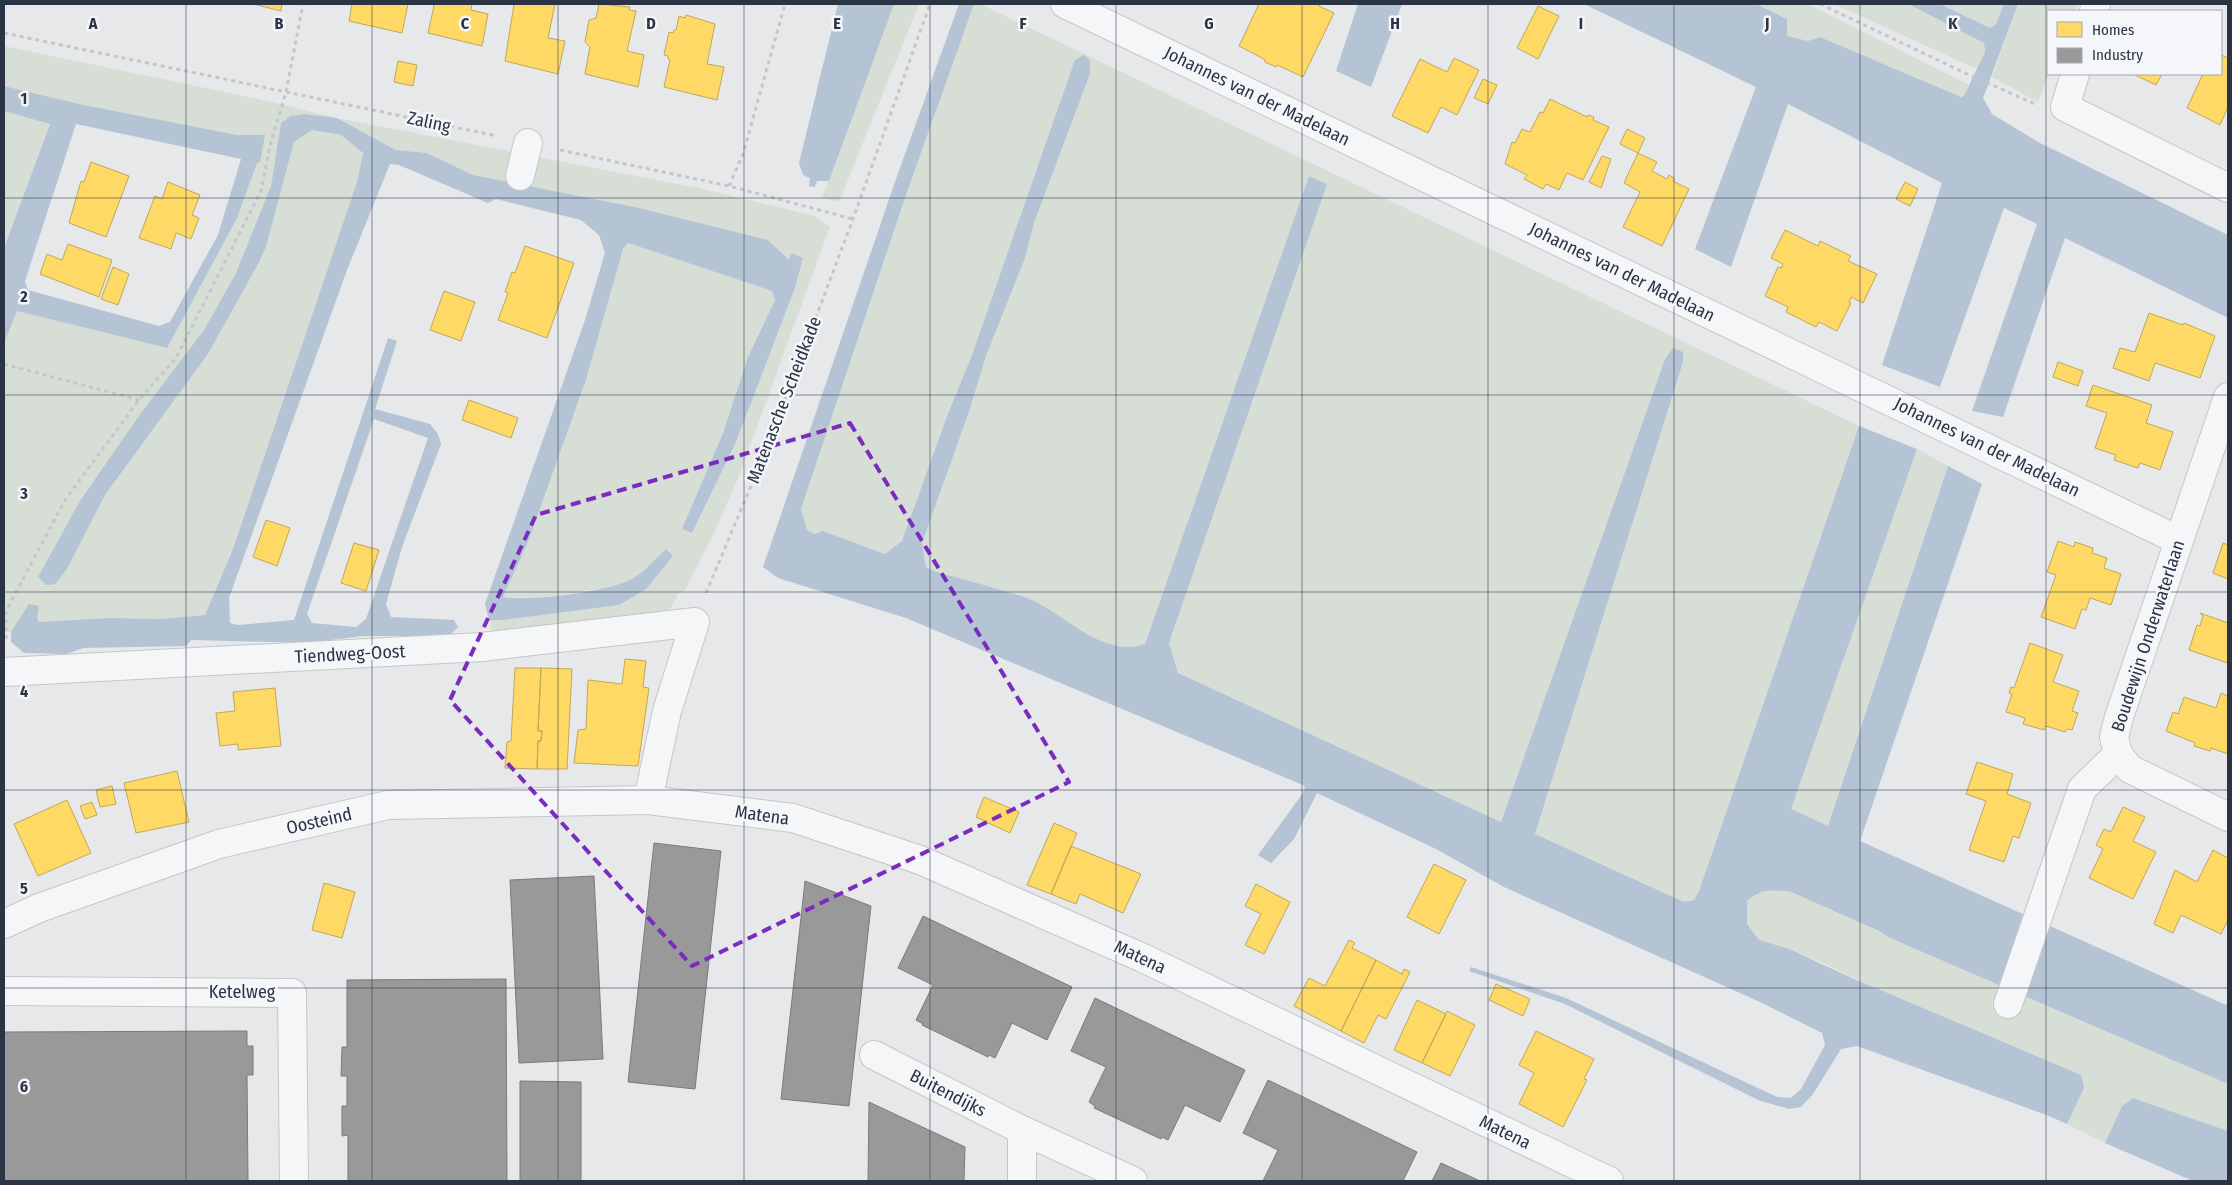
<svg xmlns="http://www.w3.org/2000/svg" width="2232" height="1185" font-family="'Fira Sans Condensed',sans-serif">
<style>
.green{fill:#d6ded6}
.water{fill:#b4c4d5;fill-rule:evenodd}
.homes{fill:#ffd966;stroke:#bfa85c}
.industry{fill:#999;stroke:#787b80}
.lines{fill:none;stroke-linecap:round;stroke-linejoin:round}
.minor-casing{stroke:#c4c6c8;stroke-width:30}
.path{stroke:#c5c6ca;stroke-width:3;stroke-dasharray:4 4;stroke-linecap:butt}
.minor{stroke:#f5f6f7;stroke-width:28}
.marked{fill:none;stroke:#7b2cbf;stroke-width:4;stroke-dasharray:10 6;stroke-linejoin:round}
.grid{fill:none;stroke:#2b3445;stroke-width:1;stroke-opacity:0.55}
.labels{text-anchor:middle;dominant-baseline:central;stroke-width:5;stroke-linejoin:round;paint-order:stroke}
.street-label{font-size:18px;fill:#2b3445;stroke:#f4f6f9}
.grid-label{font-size:16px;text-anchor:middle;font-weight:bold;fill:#2b3445;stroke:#f4f6f9;stroke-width:5;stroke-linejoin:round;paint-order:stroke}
</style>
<rect width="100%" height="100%" fill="#e6e8ea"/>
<path class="green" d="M 893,4 L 919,4 L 839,202 L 822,198 Z
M 974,4 L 980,4 L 1859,426 L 1699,891 L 1694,900 L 1684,902 L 1535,834 L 1683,362 L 1673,348 L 1665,359 L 1501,822 L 1178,673 L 1169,643 L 1326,184 L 1309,176 L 1145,644 C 1104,659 1063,612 1027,598 C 998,588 967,581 937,572 L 926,567 L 922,543 L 969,412 L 986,356 L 1025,258 L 1034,223 L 1090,74 L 1090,60 L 1073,65 L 972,355 L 947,416 L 902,541 L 885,554 L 823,531 L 815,534 L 807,530 L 801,509 L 905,198 Z
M 1756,4 L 1808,4 L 1969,85 L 1965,94 L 1959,96 L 1820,37 L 1808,41 L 1787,36 L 1787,19 Z
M 1834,4 L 1908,4 L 1984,43 L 1985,52 L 1977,69 Z
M 1940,4 L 2004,4 L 1996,24 L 1990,28 Z
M 2018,4 L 2078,4 L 2075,11 L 2048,11 L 2049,74 L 2038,102 L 1992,77 Z
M 4,46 L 263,100 L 337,118 L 698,188 L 815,216 L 830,227 L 737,481 L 713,535 L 685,590 L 678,594 L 670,610 L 596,627 L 494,635 L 489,620 L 504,620 L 619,605 L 666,549 C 654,560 643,574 628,581 C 597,594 536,599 502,597 L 528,542 L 586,380 L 623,249 L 628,243 L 772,291 L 775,300 L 748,357 L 723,433 L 682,529 L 692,533 L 736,442 L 795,288 L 803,258 L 789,260 L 768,240 L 635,207 L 473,175 L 427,153 L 396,150 L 337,118 L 305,114 L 274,165 L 271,186 L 236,273 L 204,330 L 42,580 L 46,585 L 67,569 L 105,495 L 208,354 L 266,247 L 294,142 L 312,130 L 341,135 L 363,153 L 357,182 L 233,549 L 205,615 L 162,619 L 108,618 L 39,622 L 37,617 L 13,628 L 11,632 L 4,632 L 4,343 L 17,311 L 167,348 L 265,135 L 237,135 L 79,104 L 4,86 Z
M 4,111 L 50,123 L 4,248 Z
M 1917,449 L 1948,466 L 1828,827 L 1790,809 Z
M 1777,889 L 1791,892 L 1877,930 L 1890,938 L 2228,1084 L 2228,1131 L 2133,1098 L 2122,1106 L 2105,1143 L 2067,1124 L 2084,1088 L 1823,963 L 1759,940 L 1747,924 L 1746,914 L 1747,901 L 1756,893 Z"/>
<path class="water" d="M 838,4 L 894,4 L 829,181 L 817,181 L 815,187 L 809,186 L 810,178 L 803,175 L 799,163 Z
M 959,4 L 974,4 L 905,198 L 801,509 L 807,530 L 815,534 L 823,531 L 885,554 L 902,541 L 947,416 L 972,355 L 1073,65 L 1075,60 L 1084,55 L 1090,60 L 1090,74 L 1034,223 L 1025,258 L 986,356 L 969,412 L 922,543 L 926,567 L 937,572 C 967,581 998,588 1027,598 C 1064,612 1102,659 1145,644 L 1309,176 L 1327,184 L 1169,643 L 1178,673 L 1501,822 L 1665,359 L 1673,348 L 1683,352 L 1683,362 L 1535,834 L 1684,902 L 1694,900 L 1699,891 L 1859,426 L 1917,449 L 1791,809 L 1828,826 L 1948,466 L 1982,484 L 1860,841 L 2226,1005 L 2228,1001 L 2228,1084 L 1890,938 L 1877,930 L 1791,892 C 1774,889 1760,889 1747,901 L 1747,924 L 1759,940 L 1789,949 L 1852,978 L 2081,1075 L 2084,1088 L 2067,1124 L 2049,1116 L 1857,1046 L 1841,1049 L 1813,1094 L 1801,1107 L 1789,1109 L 1758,1100 L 1565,1004 L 1469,971 L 1471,967 L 1566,998 L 1777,1097 L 1791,1098 L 1801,1089 L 1825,1045 L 1822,1033 L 1760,1002 L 1504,887 L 1436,849 L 1317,793 L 1294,839 L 1271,863 L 1258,855 L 1303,793 L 1305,786 L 906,618 L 778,578 L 763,567 L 896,179 Z
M 1358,4 L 1402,4 L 1371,87 L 1336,71 Z
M 1584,4 L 1756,4 L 1787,19 L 1787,36 L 1808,41 L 1820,37 L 1961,97 L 1965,94 L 1985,52 L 1984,43 L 1908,4 L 1940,4 L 1990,28 L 1996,24 L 2004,4 L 2018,4 L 1983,98 L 1992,114 L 2040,143 L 2228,235 L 2228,318 L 2065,238 L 2003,417 L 1972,411 L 2037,224 L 2004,208 L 1940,387 L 1882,365 L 1942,183 L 1788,104 L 1731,267 L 1695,249 L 1756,87 Z
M 4,86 L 79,104 L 237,135 L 265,135 L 260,162 L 257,163 L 237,218 L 167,348 L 17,311 L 4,343 L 4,248 L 50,124 L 4,111 ZM 76,124 L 241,159 L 218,235 L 170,322 L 159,326 L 28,290 L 25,281 Z
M 305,114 L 337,118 L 396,150 L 427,153 L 473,175 L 635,207 L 768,240 L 789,260 L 791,253 L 803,258 L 795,288 L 736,442 L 692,533 L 682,529 L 723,433 L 748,357 L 775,300 L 772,291 L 628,243 L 623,249 L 586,380 L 528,542 L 503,597 C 532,601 600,593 628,581 C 643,574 654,560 666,549 L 673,556 L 646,589 L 619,605 L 504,620 L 489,620 L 485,604 L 585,320 L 605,253 L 599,235 L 581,220 L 496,199 L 488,203 L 399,165 L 390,164 L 347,270 L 229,598 L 230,623 L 238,625 L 294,620 L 388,338 L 397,341 L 375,409 L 430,424 L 438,434 L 441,444 L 402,547 L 386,604 L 391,617 L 454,620 L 458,627 L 449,636 L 362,636 L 308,643 L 191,640 L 186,646 L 83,648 L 67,654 L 24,653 L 11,642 L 11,632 L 29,604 L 39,606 L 37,617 L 39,622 L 108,618 L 162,619 L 205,615 L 233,549 L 357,182 L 363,153 L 341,135 L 312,130 L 294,142 L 266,247 L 257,266 L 208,354 L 105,495 L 67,569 L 55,584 L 46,585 L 38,577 L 80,501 L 141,413 L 204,330 L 236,273 L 271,186 L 281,123 L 291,116 ZM 374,419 L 428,438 L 366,619 L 356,627 L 312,623 L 307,614 Z
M 2133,1098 L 2228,1131 L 2228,1181 L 2193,1181 L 2105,1143 L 2122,1106 Z"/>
<path class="homes" d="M 253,4 L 282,4 L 281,11 Z
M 352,4 L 408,4 L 402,33 L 349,21 Z
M 432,4 L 472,4 L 471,10 L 488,14 L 482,46 L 428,33 L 434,6 Z
M 514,4 L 555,4 L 548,38 L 565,41 L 558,74 L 505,61 Z
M 599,4 L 630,7 L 629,10 L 636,11 L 627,51 L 644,55 L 638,87 L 585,74 L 590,47 L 585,42 L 589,20 L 596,18 Z
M 1259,4 L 1320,4 L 1319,6 L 1334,13 L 1303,77 L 1277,65 L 1276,67 L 1265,62 L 1264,59 L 1239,46 Z
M 1538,6 L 1559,16 L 1538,59 L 1517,48 Z
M 686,15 L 715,24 L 707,64 L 724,67 L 717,100 L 664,87 L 670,60 L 668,59 L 668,56 L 664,55 L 669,32 L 673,33 L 674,30 L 676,30 L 679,16 L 685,18 Z
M 2221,55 L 2228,58 L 2228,107 L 2220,125 L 2187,108 L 2203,74 L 2221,74 Z
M 1454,58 L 1479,70 L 1457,115 L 1441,107 L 1428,133 L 1392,116 L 1420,59 L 1447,72 Z
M 398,61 L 417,65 L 413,86 L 394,82 Z
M 2133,74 L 2162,74 L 2156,85 Z
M 1483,79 L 1497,85 L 1488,104 L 1474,98 Z
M 1550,99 L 1587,117 L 1588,115 L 1594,117 L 1593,120 L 1609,127 L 1583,180 L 1567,173 L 1559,190 L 1546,184 L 1543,189 L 1524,179 L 1527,175 L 1505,164 L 1512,142 L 1515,143 L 1522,129 L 1530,132 L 1540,112 L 1543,113 Z
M 1627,129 L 1645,138 L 1638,153 L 1620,144 Z
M 1638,153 L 1657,162 L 1652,171 L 1667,179 L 1669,175 L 1674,178 L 1673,181 L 1689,189 L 1662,246 L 1623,227 L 1640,192 L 1624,183 Z
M 1602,156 L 1611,159 L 1601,188 L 1589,182 Z
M 91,162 L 129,176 L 106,237 L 69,223 L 81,181 L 84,182 Z
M 168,182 L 200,195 L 192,215 L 199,218 L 191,239 L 176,233 L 171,249 L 139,238 L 155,196 L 162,199 Z
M 1905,182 L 1918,189 L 1910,206 L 1896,199 Z
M 1785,230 L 1818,246 L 1820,241 L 1851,256 L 1848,261 L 1877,274 L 1863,303 L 1851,297 L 1849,302 L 1851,303 L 1837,331 L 1819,322 L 1816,327 L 1786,312 L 1788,307 L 1765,296 L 1778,267 L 1781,268 L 1783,264 L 1771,258 Z
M 68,244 L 112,260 L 99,297 L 40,274 L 47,254 L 62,260 Z
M 525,246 L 574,263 L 547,338 L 498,320 L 508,293 L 505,292 L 512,272 L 515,273 Z
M 113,267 L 129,274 L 118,305 L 101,299 Z
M 444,291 L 475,302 L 461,341 L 430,330 Z
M 2149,313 L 2183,325 L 2184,323 L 2215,336 L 2200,378 L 2155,363 L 2149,381 L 2113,368 L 2120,348 L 2135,352 Z
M 2058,362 L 2083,371 L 2078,386 L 2053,377 Z
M 2093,385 L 2152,405 L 2146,423 L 2173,432 L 2160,470 L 2140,463 L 2138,468 L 2114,460 L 2116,455 L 2095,448 L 2107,413 L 2086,406 Z
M 469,400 L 518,418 L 511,438 L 462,420 Z
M 266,520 L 290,528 L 277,566 L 253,557 Z
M 2058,541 L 2074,547 L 2075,542 L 2093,548 L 2092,553 L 2107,558 L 2104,568 L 2121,574 L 2111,605 L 2090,598 L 2086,610 L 2082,609 L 2075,629 L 2041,617 L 2056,575 L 2047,572 Z
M 354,543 L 379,550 L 366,591 L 341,583 Z
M 2223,543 L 2228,545 L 2228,579 L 2213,573 Z
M 2200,613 L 2228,623 L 2228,663 L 2189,650 L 2197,625 L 2200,626 L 2203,616 Z
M 2030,643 L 2063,655 L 2053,682 L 2079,691 L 2072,711 L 2078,713 L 2072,730 L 2067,729 L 2065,732 L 2046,726 L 2044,730 L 2023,724 L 2025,718 L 2006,712 L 2012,694 L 2009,693 L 2011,687 L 2014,688 Z
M 625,659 L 646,661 L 643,687 L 649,688 L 638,766 L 574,763 L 578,730 L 586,729 L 588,680 L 622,684 Z
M 515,668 L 541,668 L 538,731 L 542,731 L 541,741 L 538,741 L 537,769 L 505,768 L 507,742 L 511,741 Z
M 541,668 L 572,669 L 567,769 L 537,769 L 538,741 L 541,741 L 542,731 L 538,731 Z
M 275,688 L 281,746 L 238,750 L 238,744 L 220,746 L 216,713 L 235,711 L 233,692 Z
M 2221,693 L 2228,696 L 2228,754 L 2211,748 L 2210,751 L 2194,746 L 2195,743 L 2166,731 L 2173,712 L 2178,714 L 2184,697 L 2216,708 Z
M 1977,762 L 2013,774 L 2007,794 L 2031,803 L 2019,838 L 2013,836 L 2004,862 L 1969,850 L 1986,801 L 1966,794 Z
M 177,771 L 189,822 L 136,833 L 124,783 Z
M 112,786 L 116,804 L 100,807 L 96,790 Z
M 984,797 L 1019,812 L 1010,833 L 976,817 Z
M 67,800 L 91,853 L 38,876 L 14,824 Z
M 92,802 L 97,815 L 85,819 L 80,806 Z
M 2123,807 L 2145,817 L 2133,841 L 2156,852 L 2133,899 L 2089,878 L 2103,849 L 2096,845 L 2104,829 L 2111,832 Z
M 1054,823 L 1077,833 L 1051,894 L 1027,885 Z
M 1071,846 L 1141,874 L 1123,913 L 1080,894 L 1076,904 L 1051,894 Z
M 2213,850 L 2228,858 L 2228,920 L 2221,934 L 2181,915 L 2173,933 L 2154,924 L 2175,870 L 2197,882 Z
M 1434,864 L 1466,880 L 1439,934 L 1407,917 Z
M 324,883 L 355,892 L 342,938 L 312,930 Z
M 1256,884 L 1290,902 L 1264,954 L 1245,945 L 1261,914 L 1245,906 Z
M 1349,940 L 1355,943 L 1352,948 L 1376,960 L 1341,1031 L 1294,1006 L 1309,978 L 1325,986 Z
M 1376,960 L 1402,974 L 1404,969 L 1410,972 L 1386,1019 L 1378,1015 L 1364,1043 L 1341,1031 Z
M 1496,984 L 1530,999 L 1523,1016 L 1489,1000 Z
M 1417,1000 L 1446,1014 L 1422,1063 L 1394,1050 Z
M 1447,1011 L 1475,1025 L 1450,1076 L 1422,1063 Z
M 1536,1031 L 1594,1059 L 1584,1079 L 1587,1080 L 1563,1127 L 1519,1104 L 1534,1073 L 1519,1065 Z"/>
<path class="industry" d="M 654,843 L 721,851 L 695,1089 L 628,1082 Z
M 594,876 L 603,1059 L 519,1063 L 510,880 Z
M 805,881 L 871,906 L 849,1106 L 781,1099 Z
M 923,916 L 1072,987 L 1047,1040 L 1012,1023 L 995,1058 L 989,1055 L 988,1057 L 922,1025 L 923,1024 L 916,1020 L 933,985 L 898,968 Z
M 506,979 L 507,1181 L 348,1181 L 348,1135 L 342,1136 L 342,1106 L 347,1106 L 347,1076 L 341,1076 L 342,1047 L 347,1047 L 347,980 Z
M 1095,998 L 1245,1070 L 1220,1122 L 1185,1105 L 1168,1140 L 1162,1137 L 1161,1139 L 1094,1108 L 1095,1106 L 1089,1102 L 1106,1067 L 1071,1051 Z
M 247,1031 L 247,1046 L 253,1046 L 253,1075 L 247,1075 L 248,1181 L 4,1181 L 4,1032 Z
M 1268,1080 L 1417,1152 L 1403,1181 L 1263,1181 L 1278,1150 L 1243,1133 Z
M 520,1081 L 581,1082 L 581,1181 L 520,1181 Z
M 869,1102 L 965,1147 L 964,1181 L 868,1181 Z
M 1441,1163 L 1480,1181 L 1432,1181 Z"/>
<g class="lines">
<g class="minor-casing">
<path id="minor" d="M 1065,4 L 2178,540
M 2094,11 L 2096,4
M 2075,74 L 2065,107 L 2228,188
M 520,176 L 528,143
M 2228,397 L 2119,717 L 2114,737 L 2118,754 L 2130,769 L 2228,817
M 4,672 L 482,647 L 695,622 L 667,711 L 648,800
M 4,924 L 39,908 L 219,844 L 388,805 L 648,800 L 793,818 L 920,860 L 1143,958 L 1609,1181
M 4,991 L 292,993 L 294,1181
M 2008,1004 L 2082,789 L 2118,754
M 874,1055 L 1022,1130 L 1133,1181
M 1022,1181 L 1022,1130"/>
</g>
<path class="path" d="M 1820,4 L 1965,73 L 2035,104
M 4,33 L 497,136
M 560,150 L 729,186 L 853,219
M 729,186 L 743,154 L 785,4
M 4,364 L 139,400
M 706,593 L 764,455 L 853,219 L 930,4
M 6,639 L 6,611 L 65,500 L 139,400 L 176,358 L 261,191 L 270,145 L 286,92 L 303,4"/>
<use href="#minor" class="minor"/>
</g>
<path class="marked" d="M 850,423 L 1069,782 L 692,966 L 450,700 L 536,515 Z"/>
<path class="grid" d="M 186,4 L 186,1181M 372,4 L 372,1181M 558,4 L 558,1181M 744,4 L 744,1181M 930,4 L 930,1181M 1116,4 L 1116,1181M 1302,4 L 1302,1181M 1488,4 L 1488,1181M 1674,4 L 1674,1181M 1860,4 L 1860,1181M 2046,4 L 2046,1181M 4,198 L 2228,198M 4,395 L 2228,395M 4,592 L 2228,592M 4,790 L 2228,790M 4,988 L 2228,988"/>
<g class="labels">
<g class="street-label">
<text transform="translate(1257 96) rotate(26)">Johannes van der Madelaan</text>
<text transform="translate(429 122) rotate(12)">Zaling</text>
<text transform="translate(1622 272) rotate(26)">Johannes van der Madelaan</text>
<text transform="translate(784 400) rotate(-69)">Matenasche Scheidkade</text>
<text transform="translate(1987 447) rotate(26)">Johannes van der Madelaan</text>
<text transform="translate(2148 636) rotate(-72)">Boudewijn Onderwaterlaan</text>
<text transform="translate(350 654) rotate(-3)">Tiendweg-Oost</text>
<text transform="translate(762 815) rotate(8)">Matena</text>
<text transform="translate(319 821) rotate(-13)">Oosteind</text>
<text transform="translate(1140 957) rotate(25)">Matena</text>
<text x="242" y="992">Ketelweg</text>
<text transform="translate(948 1093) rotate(27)">Buitendijks</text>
<text transform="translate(1505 1132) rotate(26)">Matena</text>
</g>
</g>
<g class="grid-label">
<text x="93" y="29">A</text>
<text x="279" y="29">B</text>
<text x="465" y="29">C</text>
<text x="651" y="29">D</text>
<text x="837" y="29">E</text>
<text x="1023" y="29">F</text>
<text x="1209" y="29">G</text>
<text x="1395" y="29">H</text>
<text x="1581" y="29">I</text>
<text x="1767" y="29">J</text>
<text x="1953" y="29">K</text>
<text x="24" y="104">1</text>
<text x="24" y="302">2</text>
<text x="24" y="499">3</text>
<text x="24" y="697">4</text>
<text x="24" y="894">5</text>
<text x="24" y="1092">6</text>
</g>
<rect width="2232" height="1185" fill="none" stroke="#2b3445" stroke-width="10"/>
<rect x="2047" y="10" width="175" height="65" fill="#f4f6f9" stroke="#a4a8b1"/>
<rect x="2057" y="22" width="25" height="15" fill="#ffd966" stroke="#a4a8b1"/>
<text x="2092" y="35" font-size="15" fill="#2b3445">Homes</text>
<rect x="2057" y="48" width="25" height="15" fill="#999999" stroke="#a4a8b1"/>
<text x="2092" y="60" font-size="15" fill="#2b3445">Industry</text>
</svg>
